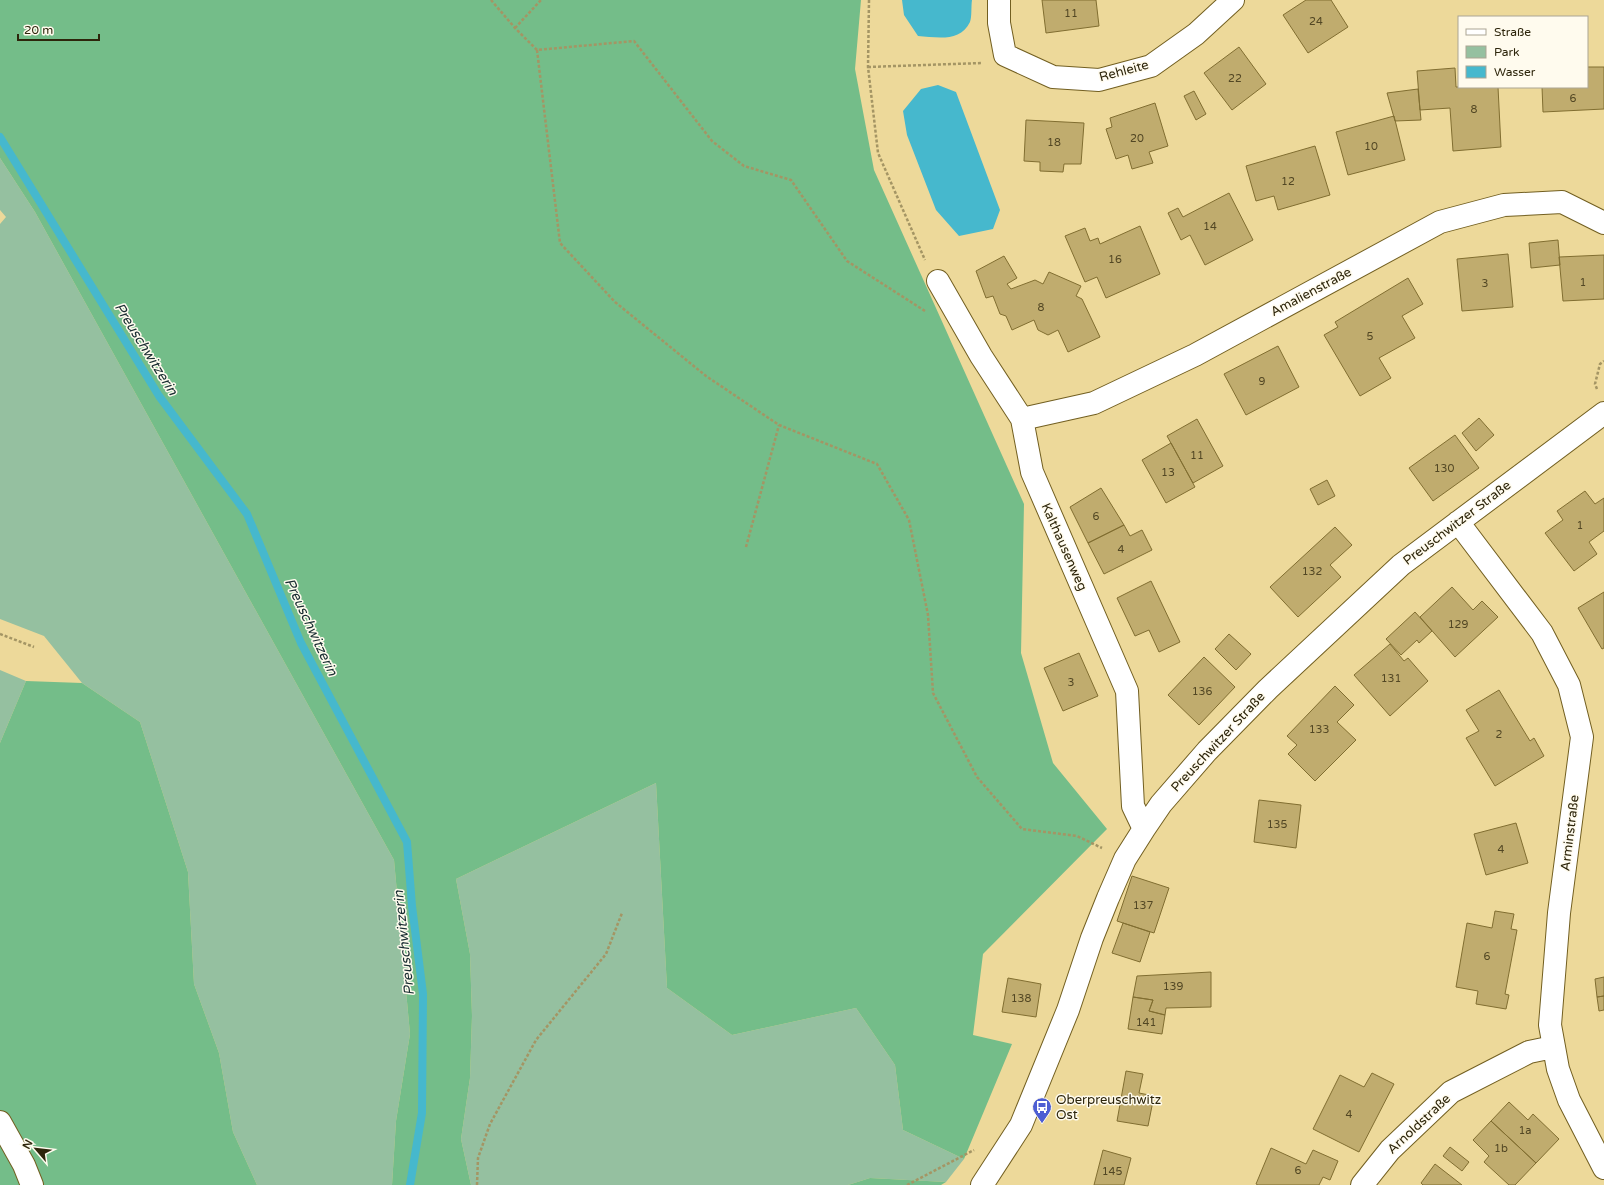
<svg xmlns="http://www.w3.org/2000/svg" width="1604" height="1185" font-family="'Varela Round',sans-serif">
<style>
.green{fill:#95c0a0}
.forest{fill:#74bd89}
.water{fill:#46b8cd}
.lines{fill:none;stroke-linecap:round;stroke-linejoin:round}
.stream{stroke:#46b8cd;stroke-width:8}
.building{fill:#c0ac6e;stroke:#816e31}
.minor-casing{stroke:#725f21;stroke-width:24}
.path{stroke:#a49564;stroke-width:2.5;stroke-dasharray:3 2;stroke-linecap:butt}
.minor{stroke:#fff;stroke-width:22}
.labels{text-anchor:middle;dominant-baseline:central;stroke-width:3;stroke-linejoin:round;paint-order:stroke}
.number-label{font-size:11px;fill:#524724}
.street-label{font-size:13px;fill:#2d250b;stroke:#fffbee}
.poi-label{font-size:13px;fill:#2d250b;stroke:#fffbee;text-anchor:start}
.water-label{font-size:14px;font-style:italic;fill:#192d31;stroke:#fffbee}
</style>
<rect width="100%" height="100%" fill="#edd99a"/>
<path class="green" d="M 0,158 L 35,212 L 394,860 L 410,1034 L 396,1121 L 392,1185 L 257,1185 L 233,1132 L 219,1053 L 194,984 L 188,872 L 140,722 L 82,683 L 44,636 L 0,619 L 0,224 L 6,217 L 0,210 Z
M 0,670 L 26,681 L 0,743 Z
M 656,783 L 667,988 L 732,1035 L 856,1008 L 895,1065 L 903,1130 L 964,1159 L 946,1182 L 870,1178 L 848,1185 L 471,1185 L 461,1139 L 470,1078 L 472,1016 L 470,954 L 456,879 Z"/>
<path class="forest" d="M 0,0 L 861,0 L 855,69 L 874,170 L 1024,504 L 1021,653 L 1053,763 L 1107,829 L 983,954 L 973,1035 L 1012,1044 L 964,1159 L 903,1130 L 895,1065 L 856,1008 L 732,1035 L 667,988 L 656,783 L 456,879 L 470,954 L 472,1016 L 470,1078 L 461,1139 L 471,1185 L 392,1185 L 396,1121 L 410,1034 L 394,860 L 35,212 L 0,158 Z
M 26,681 L 82,683 L 140,722 L 188,872 L 194,984 L 219,1053 L 233,1132 L 257,1185 L 0,1185 L 0,743 Z
M 870,1178 L 946,1182 L 941,1185 L 848,1185 Z"/>
<path class="water" d="M 902,0 L 972,0 C 971,6 972,17 970,22 C 960,43 936,37 918,36 L 904,15 Z
M 938,85 L 956,92 L 1000,210 L 993,229 L 959,236 L 936,210 L 907,135 L 903,111 L 921,89 Z"/>
<g class="lines">
<path class="stream" d="M 0,137 L 159,396 L 247,514 L 301,643 L 407,842 L 412,906 L 423,994 L 422,1113 L 410,1185"/>
</g>
<path class="building" d="M 1042,0 L 1096,0 L 1099,26 L 1046,33 Z
M 1306,0 L 1331,0 L 1348,27 L 1308,53 L 1283,15 Z
M 1239,47 L 1266,84 L 1232,110 L 1204,73 Z
M 1587,67 L 1604,67 L 1604,109 L 1543,112 L 1542,87 L 1587,87 Z
M 1455,68 L 1456,87 L 1498,87 L 1501,147 L 1453,151 L 1450,108 L 1420,110 L 1417,71 Z
M 1418,89 L 1421,120 L 1395,121 L 1387,93 Z
M 1194,91 L 1206,114 L 1196,120 L 1184,96 Z
M 1155,103 L 1168,146 L 1149,152 L 1153,163 L 1132,169 L 1128,155 L 1116,159 L 1106,129 L 1112,127 L 1110,118 Z
M 1394,116 L 1405,160 L 1348,175 L 1336,132 Z
M 1026,120 L 1084,123 L 1081,164 L 1064,164 L 1063,172 L 1040,171 L 1040,162 L 1024,161 Z
M 1315,146 L 1330,195 L 1278,210 L 1274,196 L 1256,201 L 1246,166 Z
M 1229,193 L 1253,240 L 1205,265 L 1190,235 L 1181,240 L 1168,213 L 1178,208 L 1183,217 Z
M 1140,226 L 1160,274 L 1106,298 L 1097,277 L 1085,282 L 1065,236 L 1085,228 L 1090,241 L 1098,238 L 1100,244 Z
M 1558,240 L 1560,265 L 1531,268 L 1529,243 Z
M 1508,254 L 1513,307 L 1462,311 L 1457,259 Z
M 1604,255 L 1604,299 L 1563,301 L 1559,257 Z
M 1004,256 L 1017,278 L 1007,284 L 1011,289 L 1035,280 L 1043,284 L 1049,272 L 1081,286 L 1076,296 L 1082,299 L 1100,337 L 1068,352 L 1058,330 L 1048,335 L 1038,330 L 1034,320 L 1012,330 L 1006,316 L 1000,314 L 993,296 L 986,298 L 976,271 Z
M 1408,278 L 1423,304 L 1402,316 L 1415,338 L 1379,358 L 1391,378 L 1360,396 L 1324,335 L 1338,327 L 1335,322 Z
M 1278,346 L 1299,387 L 1246,415 L 1224,374 Z
M 1479,418 L 1494,435 L 1476,451 L 1462,433 Z
M 1197,419 L 1223,466 L 1193,483 L 1167,436 Z
M 1455,435 L 1479,468 L 1433,501 L 1409,468 Z
M 1171,443 L 1195,487 L 1166,503 L 1142,460 Z
M 1327,480 L 1335,496 L 1318,505 L 1310,489 Z
M 1101,488 L 1124,525 L 1088,543 L 1070,507 Z
M 1585,491 L 1595,504 L 1604,498 L 1604,531 L 1589,542 L 1597,554 L 1574,571 L 1545,533 L 1563,520 L 1557,511 Z
M 1124,525 L 1130,536 L 1142,530 L 1152,550 L 1104,574 L 1088,543 Z
M 1335,527 L 1352,545 L 1330,565 L 1341,577 L 1298,617 L 1270,587 Z
M 1151,581 L 1180,642 L 1159,652 L 1149,630 L 1135,636 L 1117,598 Z
M 1452,587 L 1473,610 L 1482,601 L 1498,617 L 1455,657 L 1420,617 Z
M 1604,592 L 1604,648 L 1602,649 L 1578,608 Z
M 1415,612 L 1432,631 L 1419,643 L 1417,640 L 1401,655 L 1386,639 Z
M 1229,634 L 1251,654 L 1236,670 L 1215,649 Z
M 1390,644 L 1404,661 L 1408,658 L 1428,681 L 1390,716 L 1354,675 Z
M 1079,653 L 1098,696 L 1063,711 L 1044,668 Z
M 1204,657 L 1235,687 L 1199,725 L 1168,695 Z
M 1335,686 L 1354,705 L 1337,722 L 1356,740 L 1315,781 L 1288,754 L 1297,745 L 1287,736 Z
M 1499,690 L 1530,741 L 1534,738 L 1544,756 L 1495,786 L 1466,738 L 1479,731 L 1466,710 Z
M 1259,800 L 1301,805 L 1296,848 L 1254,842 Z
M 1516,823 L 1528,863 L 1486,875 L 1474,834 Z
M 1132,876 L 1169,888 L 1154,933 L 1117,921 Z
M 1495,911 L 1514,914 L 1511,929 L 1517,930 L 1505,994 L 1509,995 L 1506,1009 L 1476,1004 L 1478,991 L 1456,987 L 1467,923 L 1492,928 Z
M 1123,923 L 1150,932 L 1140,962 L 1112,953 Z
M 1211,972 L 1211,1007 L 1166,1008 L 1165,1015 L 1149,1011 L 1153,1000 L 1133,997 L 1137,976 Z
M 1604,977 L 1604,996 L 1597,997 L 1595,979 Z
M 1008,978 L 1041,984 L 1036,1017 L 1002,1012 Z
M 1604,996 L 1604,1010 L 1599,1011 L 1597,997 Z
M 1133,997 L 1153,1000 L 1149,1011 L 1165,1015 L 1162,1034 L 1128,1029 Z
M 1126,1071 L 1143,1074 L 1139,1093 L 1154,1096 L 1148,1126 L 1117,1121 Z
M 1372,1073 L 1394,1084 L 1359,1152 L 1313,1129 L 1340,1075 L 1364,1087 Z
M 1509,1102 L 1528,1120 L 1533,1114 L 1559,1139 L 1536,1163 L 1491,1121 Z
M 1491,1121 L 1536,1163 L 1515,1185 L 1509,1185 L 1484,1162 L 1489,1156 L 1473,1140 Z
M 1450,1147 L 1469,1162 L 1462,1171 L 1443,1156 Z
M 1271,1148 L 1306,1164 L 1313,1150 L 1338,1161 L 1330,1180 L 1323,1177 L 1319,1185 L 1258,1185 L 1256,1184 Z
M 1103,1150 L 1131,1158 L 1124,1185 L 1094,1185 Z
M 1435,1164 L 1462,1185 L 1423,1185 L 1421,1183 Z"/>
<g class="lines">
<g class="minor-casing">
<path id="minor" d="M 999,0 L 999,23 L 1005,55 L 1053,77 L 1099,80 L 1151,66 L 1196,34 L 1233,0
M 938,281 L 981,356 L 1022,419 L 1032,472 L 1127,691 L 1133,806 L 1144,829
M 1022,419 L 1094,403 L 1195,355 L 1440,222 L 1504,205 L 1562,202 L 1604,223
M 1458,522 L 1542,633 L 1569,685 L 1582,737 L 1559,913 L 1550,1025 L 1558,1069 L 1569,1100 L 1604,1168
M 0,1122 L 24,1165 L 32,1185
M 982,1185 L 1021,1125 L 1068,1010 L 1092,938 L 1108,898 L 1125,859 L 1144,829 L 1161,804 L 1207,751 L 1268,689 L 1401,565 L 1604,413
M 1362,1185 L 1390,1150 L 1451,1092 L 1529,1052 L 1553,1047"/>
</g>
<path class="path" d="M 491,0 L 515,28 L 537,50 L 634,41 L 712,141 L 744,166 L 791,180 L 847,261 L 925,311
M 869,0 L 868,67 L 878,153 L 925,260
M 515,28 L 541,0
M 537,50 L 560,243 L 615,302 L 706,376 L 779,425 L 877,464 L 909,520 L 928,615 L 933,693 L 977,777 L 1022,829 L 1077,836 L 1102,848
M 868,67 L 982,63
M 1597,389 L 1595,384 L 1600,364 L 1604,361
M 746,547 L 779,425
M 0,634 L 34,647
M 477,1185 L 478,1158 L 490,1124 L 536,1040 L 606,954 L 622,913
M 907,1185 L 974,1150"/>
<use href="#minor" class="minor"/>
</g>
<defs>
<g id="bus-pin" transform="scale(1)"><path d="M0 17L-7.5 6A9.5 9.5 0 1 1 7.5 6Z" fill="#4d5ed3" stroke="#fffbee"/><path d="M-5-6H5V4H4V6H2V4H-2V6H-4V4H-5ZM-3.5-4V0h7V-4ZM-3.5 1.2v1.5H-2V1.2ZM2 1.2v1.5H3.5V1.2Z" fill="#fff"/></g>
</defs>
<g fill-rule="evenodd">
<use href="#bus-pin" x="1042" y="1107"/>
</g>
<g class="labels">
<g class="number-label">
<text x="1071" y="13">11</text>
<text x="1316" y="21">24</text>
<text x="1235" y="78">22</text>
<text x="1573" y="98">6</text>
<text x="1474" y="109">8</text>
<text x="1137" y="138">20</text>
<text x="1054" y="142">18</text>
<text x="1371" y="146">10</text>
<text x="1288" y="181">12</text>
<text x="1210" y="226">14</text>
<text x="1115" y="259">16</text>
<text x="1583" y="282">1</text>
<text x="1485" y="283">3</text>
<text x="1041" y="307">8</text>
<text x="1370" y="336">5</text>
<text x="1262" y="381">9</text>
<text x="1197" y="455">11</text>
<text x="1444" y="468">130</text>
<text x="1168" y="472">13</text>
<text x="1096" y="516">6</text>
<text x="1580" y="525">1</text>
<text x="1121" y="549">4</text>
<text x="1312" y="571">132</text>
<text x="1458" y="624">129</text>
<text x="1391" y="678">131</text>
<text x="1071" y="682">3</text>
<text x="1202" y="691">136</text>
<text x="1319" y="729">133</text>
<text x="1499" y="734">2</text>
<text x="1277" y="824">135</text>
<text x="1501" y="849">4</text>
<text x="1143" y="905">137</text>
<text x="1487" y="956">6</text>
<text x="1173" y="986">139</text>
<text x="1021" y="998">138</text>
<text x="1146" y="1022">141</text>
<text x="1349" y="1114">4</text>
<text x="1525" y="1130">1a</text>
<text x="1501" y="1148">1b</text>
<text x="1298" y="1170">6</text>
<text x="1112" y="1171">145</text>
</g>
<g class="street-label">
<text transform="translate(1124 71) rotate(-15)">Rehleite</text>
<text transform="translate(1311 292) rotate(-28)">Amalienstraße</text>
<text transform="translate(1457 523) rotate(-37)">Preuschwitzer Straße</text>
<text transform="translate(1064 547) rotate(66)">Kalthausenweg</text>
<text transform="translate(1218 742) rotate(-47)">Preuschwitzer Straße</text>
<text transform="translate(1570 833) rotate(-83)">Arminstraße</text>
<text transform="translate(1419 1124) rotate(-43)">Arnoldstraße</text>
</g>
<g class="poi-label">
<text x="1056" y="1100">Oberpreuschwitz<tspan x="1056" dy="15">Ost</tspan></text>
</g>
<g class="water-label">
<text transform="translate(146 349) rotate(58)">Preuschwitzerin</text>
<text transform="translate(311 627) rotate(65)">Preuschwitzerin</text>
<text transform="translate(404 943) rotate(-96)">Preuschwitzerin</text>
</g>
</g>
<rect x="1458" y="16" width="130" height="72" fill="#fffbee" stroke="#aba593"/>
<rect x="1466" y="29" width="20" height="6" fill="#ffffff" stroke="#aba593"/>
<text x="1494" y="36" font-size="12" fill="#2d250b">Straße</text>
<rect x="1466" y="46" width="20" height="12" fill="#95c0a0" stroke="#aba593"/>
<text x="1494" y="56" font-size="12" fill="#2d250b">Park</text>
<rect x="1466" y="66" width="20" height="12" fill="#46b8cd" stroke="#aba593"/>
<text x="1494" y="76" font-size="12" fill="#2d250b">Wasser</text>
<g transform="translate(36 1149) rotate(298)" stroke="#fffbee" stroke-width="3" paint-order="stroke">
<path d="M0-3L7 15L0 10L-7 15Z" fill="#2d250b"/>
<text y="-6" font-size="11" font-weight="bold" text-anchor="middle" fill="#2d250b">N</text>
</g>
<path d="M18 34v6h81v-6" fill="none" stroke="#2d250b" stroke-width="2"/>
<text x="24" y="34" font-size="12" fill="#2d250b" stroke="#fffbee" stroke-width="3" paint-order="stroke">20 m</text>
</svg>
